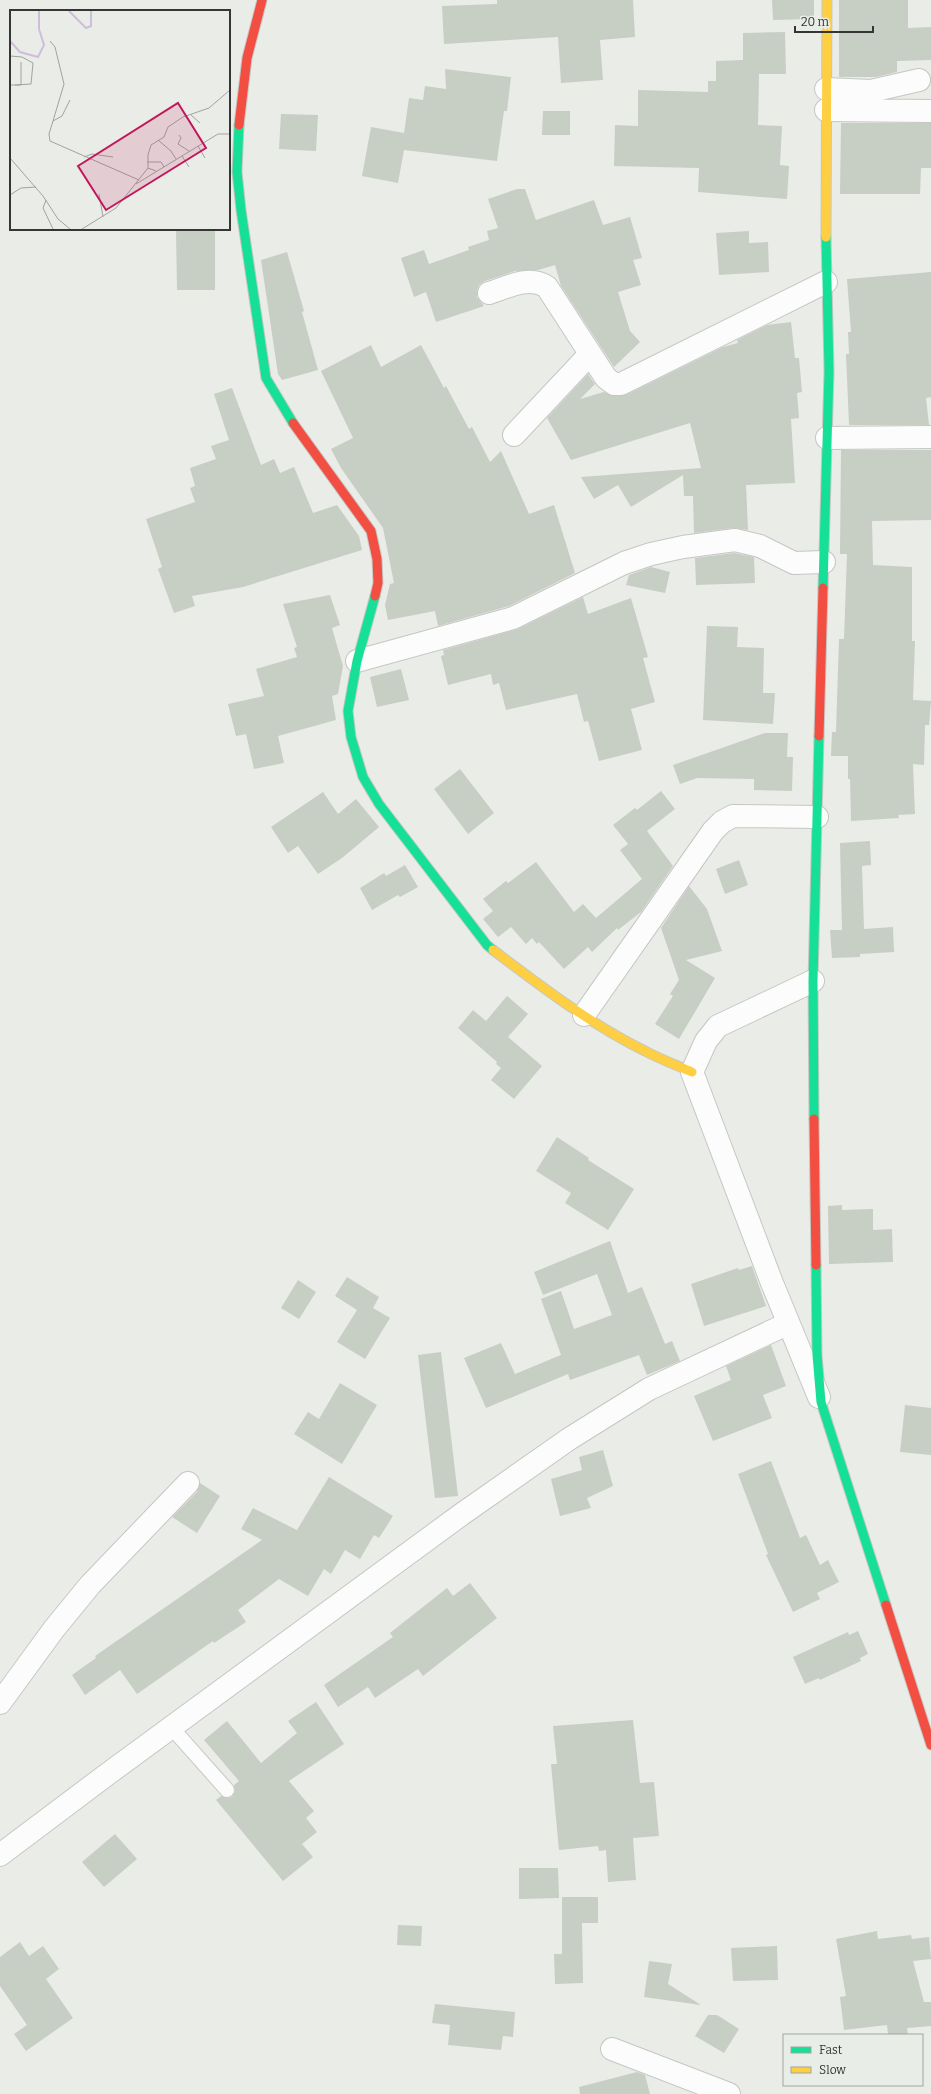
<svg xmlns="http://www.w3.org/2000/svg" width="931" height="2094" font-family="Bitter,serif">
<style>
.building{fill:#c7cec4}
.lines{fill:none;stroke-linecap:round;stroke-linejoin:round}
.lane-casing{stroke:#c5c7c4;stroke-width:16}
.street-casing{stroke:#c5c7c4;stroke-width:24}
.fast-casing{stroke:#c5c7c4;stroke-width:11}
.slow-casing{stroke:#c5c7c4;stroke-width:11}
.jam-casing{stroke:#c5c7c4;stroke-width:11}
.lane{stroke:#fcfcfc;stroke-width:14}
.street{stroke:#fcfcfc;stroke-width:22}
.fast{stroke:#16e098;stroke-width:9}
.slow{stroke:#ffcf43;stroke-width:9}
.jam{stroke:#f24e42;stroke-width:9}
.inset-river{fill:none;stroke:#cfbedb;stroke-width:2}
.inset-road{fill:none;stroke:#a2a3a0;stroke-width:1}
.view{fill:#c2185b;fill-opacity:0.15;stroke:#c2185b;stroke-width:2}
.inset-edge{fill:none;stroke:#353634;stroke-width:2}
</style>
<rect width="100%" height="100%" fill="#eaece8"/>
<path class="building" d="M 497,0 L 633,0 L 635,37 L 600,40 L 603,80 L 561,83 L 558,37 L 444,44 L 442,6 L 497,4 Z
M 772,0 L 814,0 L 814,19 L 773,20 Z
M 839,0 L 908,0 L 908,28 L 931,27 L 931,60 L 897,61 L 897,72 L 876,77 L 839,77 Z
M 785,32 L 786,74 L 759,74 L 758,125 L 782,126 L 780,165 L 789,166 L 787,199 L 698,192 L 699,168 L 614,166 L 615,125 L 638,126 L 638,90 L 708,92 L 708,81 L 716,81 L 716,61 L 743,60 L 743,33 Z
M 445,69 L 511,77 L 507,111 L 504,111 L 497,161 L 404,150 L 398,183 L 362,176 L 371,127 L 404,133 L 409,98 L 423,100 L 425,86 L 446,89 Z
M 543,111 L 570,111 L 570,135 L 542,135 Z
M 281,114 L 318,115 L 316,151 L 279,149 Z
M 841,123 L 931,123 L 931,168 L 921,168 L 920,194 L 840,194 Z
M 517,189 L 525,189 L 536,220 L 594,200 L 603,225 L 630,217 L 642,258 L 633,260 L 641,285 L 618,292 L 630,331 L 640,342 L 614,367 L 561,286 L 555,265 L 538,270 L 515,271 L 485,281 L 479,285 L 477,291 L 477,297 L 484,306 L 436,322 L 426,292 L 414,297 L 401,258 L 424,250 L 429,264 L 469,250 L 468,247 L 489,240 L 487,231 L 498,228 L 488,199 Z
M 176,229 L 215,229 L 215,290 L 177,290 Z
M 749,231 L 749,243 L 768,242 L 769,272 L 719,275 L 716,233 Z
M 287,252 L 304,311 L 302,312 L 318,370 L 282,380 L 278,374 L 261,260 Z
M 931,272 L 931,397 L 926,398 L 929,425 L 849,425 L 846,354 L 849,354 L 848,332 L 851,332 L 847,279 Z
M 791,322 L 795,358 L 799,358 L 802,392 L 797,393 L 799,418 L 791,419 L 795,483 L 746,485 L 748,530 L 733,528 L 694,533 L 693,496 L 684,496 L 683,475 L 631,507 L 618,485 L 594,499 L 581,477 L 701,468 L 690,423 L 571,460 L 547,418 L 588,374 L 595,384 L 580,399 L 604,392 L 614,396 L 626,395 L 723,347 L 738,343 L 737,340 L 767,325 Z
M 371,345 L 381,367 L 421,345 L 444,388 L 446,386 L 469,429 L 472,427 L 490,462 L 501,451 L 529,514 L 554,505 L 575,573 L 509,606 L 438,626 L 435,611 L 388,620 L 385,605 L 390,584 L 394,583 L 383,528 L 341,468 L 331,449 L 353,438 L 321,371 Z
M 232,388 L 261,465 L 274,459 L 280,473 L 294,467 L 313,513 L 337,505 L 359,536 L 362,550 L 243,587 L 192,596 L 195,606 L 174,613 L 158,569 L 162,567 L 146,519 L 195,502 L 190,488 L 195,486 L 190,468 L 216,459 L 211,446 L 229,440 L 214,394 Z
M 841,450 L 931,450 L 931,520 L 872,521 L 873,565 L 912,567 L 912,641 L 915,641 L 913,700 L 931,701 L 929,725 L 925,725 L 924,765 L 913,764 L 915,814 L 898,815 L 899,818 L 851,821 L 850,779 L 848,779 L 848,756 L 831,756 L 832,732 L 836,732 L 839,639 L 844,639 L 847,554 L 840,554 Z
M 734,553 L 754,557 L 755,583 L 696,585 L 695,558 Z
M 651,567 L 670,572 L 665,593 L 626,585 L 629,575 Z
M 330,595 L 340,625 L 332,628 L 343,666 L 338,694 L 332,696 L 336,720 L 278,736 L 284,763 L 254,769 L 246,734 L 236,736 L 228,704 L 264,696 L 256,669 L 297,657 L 294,648 L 297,647 L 283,604 Z
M 583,597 L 588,614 L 631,598 L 648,657 L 643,658 L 655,702 L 631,709 L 642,750 L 599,761 L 588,721 L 584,722 L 577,694 L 506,710 L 499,683 L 493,685 L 491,674 L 448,685 L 441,656 L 444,655 L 443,650 L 518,629 Z
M 707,626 L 738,627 L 737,647 L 764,648 L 763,693 L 775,693 L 773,724 L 703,720 Z
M 401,669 L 409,700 L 377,707 L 370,677 Z
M 765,733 L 788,733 L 787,757 L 793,757 L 792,791 L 754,790 L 754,779 L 697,778 L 680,784 L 673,765 Z
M 460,769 L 494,813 L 468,834 L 434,789 Z
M 661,791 L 675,809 L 647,831 L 673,866 L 641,912 L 618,930 L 617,928 L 592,952 L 588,947 L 564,969 L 539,942 L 537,944 L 532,938 L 526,944 L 511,927 L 498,937 L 483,919 L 493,911 L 483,899 L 506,881 L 508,883 L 536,862 L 574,912 L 583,904 L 596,918 L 642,879 L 620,850 L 628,844 L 613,825 L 635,808 L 637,810 Z
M 323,792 L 338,814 L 356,799 L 379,827 L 342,858 L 318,874 L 298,846 L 288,853 L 271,827 Z
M 870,841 L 871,865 L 862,866 L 864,929 L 893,927 L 894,952 L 860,954 L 860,957 L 832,958 L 830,930 L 842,930 L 840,843 Z
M 739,860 L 748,885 L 725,894 L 716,869 Z
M 405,865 L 418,887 L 400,897 L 398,895 L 372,910 L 360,888 L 384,873 L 386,876 Z
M 689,886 L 707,909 L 722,951 L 686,960 L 715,978 L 679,1039 L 655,1024 L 673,996 L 670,994 L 679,980 L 661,928 Z
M 507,996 L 528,1014 L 508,1037 L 542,1066 L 514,1099 L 491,1080 L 501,1068 L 496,1064 L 497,1062 L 458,1028 L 473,1010 L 486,1021 Z
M 557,1137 L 589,1158 L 588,1160 L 634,1189 L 608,1230 L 565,1203 L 571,1193 L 536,1171 Z
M 842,1205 L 842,1210 L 873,1209 L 873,1230 L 892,1229 L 893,1262 L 829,1264 L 828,1206 Z
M 610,1241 L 628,1293 L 642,1287 L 665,1344 L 672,1341 L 680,1361 L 647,1375 L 639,1355 L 570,1380 L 568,1374 L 486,1408 L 464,1358 L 501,1343 L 515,1374 L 561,1355 L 541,1299 L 561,1291 L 574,1329 L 612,1315 L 597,1274 L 543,1295 L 534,1272 Z
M 752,1266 L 766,1306 L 704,1326 L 691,1284 L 738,1268 L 739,1270 Z
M 347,1277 L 379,1297 L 373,1308 L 390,1318 L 365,1359 L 337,1342 L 357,1310 L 335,1296 Z
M 298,1280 L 316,1292 L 299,1319 L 281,1308 Z
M 771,1345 L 786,1386 L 763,1395 L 772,1418 L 713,1441 L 694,1396 L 731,1380 L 726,1366 Z
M 441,1352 L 458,1496 L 435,1498 L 418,1355 Z
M 340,1383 L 377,1405 L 342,1464 L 294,1434 L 308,1412 L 319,1419 Z
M 905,1405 L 931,1408 L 931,1455 L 900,1452 Z
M 603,1450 L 613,1486 L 587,1498 L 591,1508 L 560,1516 L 551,1479 L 582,1470 L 579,1457 Z
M 771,1461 L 800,1538 L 806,1535 L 820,1565 L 828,1560 L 839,1582 L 817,1593 L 820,1599 L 793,1612 L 766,1555 L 768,1554 L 738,1474 Z
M 329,1477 L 393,1516 L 379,1538 L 374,1535 L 360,1559 L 345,1550 L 331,1574 L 324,1569 L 308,1596 L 279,1579 L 238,1610 L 246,1622 L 214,1643 L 213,1641 L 137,1694 L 120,1670 L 85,1695 L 72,1675 L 96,1658 L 95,1656 L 262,1540 L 241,1529 L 253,1508 L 297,1530 Z
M 200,1483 L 220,1496 L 197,1533 L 172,1517 L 197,1492 Z
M 470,1583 L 497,1618 L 423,1676 L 418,1669 L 375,1698 L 368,1687 L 338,1707 L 324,1685 L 393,1637 L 390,1633 L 447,1588 L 453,1596 Z
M 858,1631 L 868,1654 L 860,1658 L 861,1661 L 820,1680 L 819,1678 L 805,1684 L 793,1657 L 848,1632 L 849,1635 Z
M 316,1702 L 344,1744 L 289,1781 L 314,1811 L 306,1818 L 317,1832 L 302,1844 L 313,1857 L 283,1881 L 216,1800 L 221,1796 L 228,1798 L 232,1797 L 235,1792 L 234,1785 L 239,1781 L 204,1740 L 227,1721 L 261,1763 L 297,1733 L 288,1721 Z
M 633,1720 L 640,1783 L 654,1782 L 659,1836 L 633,1838 L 636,1880 L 608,1882 L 606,1850 L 599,1851 L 598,1846 L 559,1850 L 551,1764 L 557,1764 L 553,1726 Z
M 115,1834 L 137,1859 L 104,1887 L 82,1862 Z
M 519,1868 L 558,1868 L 559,1898 L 519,1899 Z
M 562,1897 L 598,1897 L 598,1923 L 582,1923 L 583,1983 L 555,1984 L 554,1954 L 562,1954 Z
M 398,1925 L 422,1926 L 421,1946 L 397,1945 Z
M 877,1931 L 878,1939 L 911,1935 L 912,1939 L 929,1937 L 931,1959 L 913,1961 L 924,2002 L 931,2002 L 931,2026 L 907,2028 L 908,2035 L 888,2035 L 887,2025 L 844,2030 L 840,1997 L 846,1996 L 836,1939 Z
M 20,1942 L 29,1956 L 43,1946 L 59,1969 L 46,1979 L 73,2018 L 26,2051 L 14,2034 L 27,2025 L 0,1986 L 0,1957 Z
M 777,1946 L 778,1980 L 733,1981 L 731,1948 Z
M 649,1961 L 672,1964 L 668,1984 L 701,2005 L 644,1997 Z
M 435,2004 L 515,2012 L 513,2037 L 503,2036 L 501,2050 L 448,2045 L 450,2025 L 432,2023 Z
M 708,2015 L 717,2015 L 739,2029 L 724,2053 L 695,2036 Z
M 637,2072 L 645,2075 L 650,2094 L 580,2094 L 579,2087 Z"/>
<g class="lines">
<g class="lane-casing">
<path id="lane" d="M 171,1727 L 227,1790"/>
</g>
<g class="street-casing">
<path id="street" d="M 826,89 L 871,91 L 919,80
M 826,110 L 931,111
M 489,293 C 508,287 529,275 547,287 L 606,378 L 614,384 L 621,384 L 826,282
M 514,435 L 590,354
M 827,438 L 931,437
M 357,661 L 513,618 L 624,563 L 651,554 L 683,547 L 735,540 L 760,546 L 794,563 L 824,562
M 813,981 L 718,1026 L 706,1041 L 692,1072 L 772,1283 L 819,1397
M 584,1015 L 713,831 L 722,822 L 733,816 L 817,817
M 0,1703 L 54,1629 L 90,1585 L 188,1483
M 0,1855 L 109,1773 L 462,1514 L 569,1439 L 649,1389 L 787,1324
M 612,2049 L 729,2094"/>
</g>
<g class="fast-casing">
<path id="fast" d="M 239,125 L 237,172 L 241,210 L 266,378 L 293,423
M 823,588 L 829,371 L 826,237
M 375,596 L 357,661 L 348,711 L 351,737 L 363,777 L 379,804 L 487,945 L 493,950
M 814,1119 L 813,981 L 819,736
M 816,1265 L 817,1355 L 821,1402 L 886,1605"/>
</g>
<g class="slow-casing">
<path id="slow" d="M 826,237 L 827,0
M 493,950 C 541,986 590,1024 645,1051 C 660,1059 676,1065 692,1072"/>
</g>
<g class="jam-casing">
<path id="jam" d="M 239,125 L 247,58 L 262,0
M 293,423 L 371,531 L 377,559 L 378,583 L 375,596
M 819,736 L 823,588
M 814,1119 L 816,1265
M 886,1605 L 931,1745"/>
</g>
<use href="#lane" class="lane"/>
<use href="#street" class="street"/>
<use href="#fast" class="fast"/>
<use href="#slow" class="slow"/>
<use href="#jam" class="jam"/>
</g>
<g transform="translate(10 10)">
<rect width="220" height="220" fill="#eaece8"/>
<path class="inset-river" d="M 59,1 L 76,18 L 81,16 L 81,1M 0,31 L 10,42 L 28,47 L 34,35 L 29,19 L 29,1"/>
<path class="inset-road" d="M 40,31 L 45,37 L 54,74 L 43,111M 0,46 L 12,47 L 23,53 L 21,74 L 5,75M 0,75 L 11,75 L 11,52M 60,90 L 52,106 L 43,111 L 39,124 L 40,131 L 129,170M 181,105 L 190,113M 169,125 L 171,128 L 168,134 L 179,141M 148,130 L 161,141 L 166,149M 188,136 L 195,148M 172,146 L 179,157M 74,147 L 82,144 L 103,147M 0,148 L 33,186 L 48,209 L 60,219M 137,152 L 151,152 L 154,157M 138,158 L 138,145 L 141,135 L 154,127 L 158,117 L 173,107 L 199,98 L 220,80M 126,174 L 208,124 L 220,124M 89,184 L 93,207M 0,185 L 11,178 L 26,177M 36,190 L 33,198 L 43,219M 72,219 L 106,198 L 138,158 L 146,161"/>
<path class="view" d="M 168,93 L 196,138 L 96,200 L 68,156 Z"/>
<rect width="220" height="220" class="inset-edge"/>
</g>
<rect x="783" y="2034" width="140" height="52" fill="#e9ede7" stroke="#a1a49f"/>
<rect x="791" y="2047" width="20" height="6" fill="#16e098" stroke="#a1a49f"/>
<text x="819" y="2054" font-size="12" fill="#353634">Fast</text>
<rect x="791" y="2067" width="20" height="6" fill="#ffcf43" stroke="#a1a49f"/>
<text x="819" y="2074" font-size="12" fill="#353634">Slow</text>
<path d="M795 26v6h78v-6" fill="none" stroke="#353634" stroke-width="2"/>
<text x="801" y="26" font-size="12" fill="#353634" stroke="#e9ede7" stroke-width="3" paint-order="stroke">20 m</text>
</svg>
